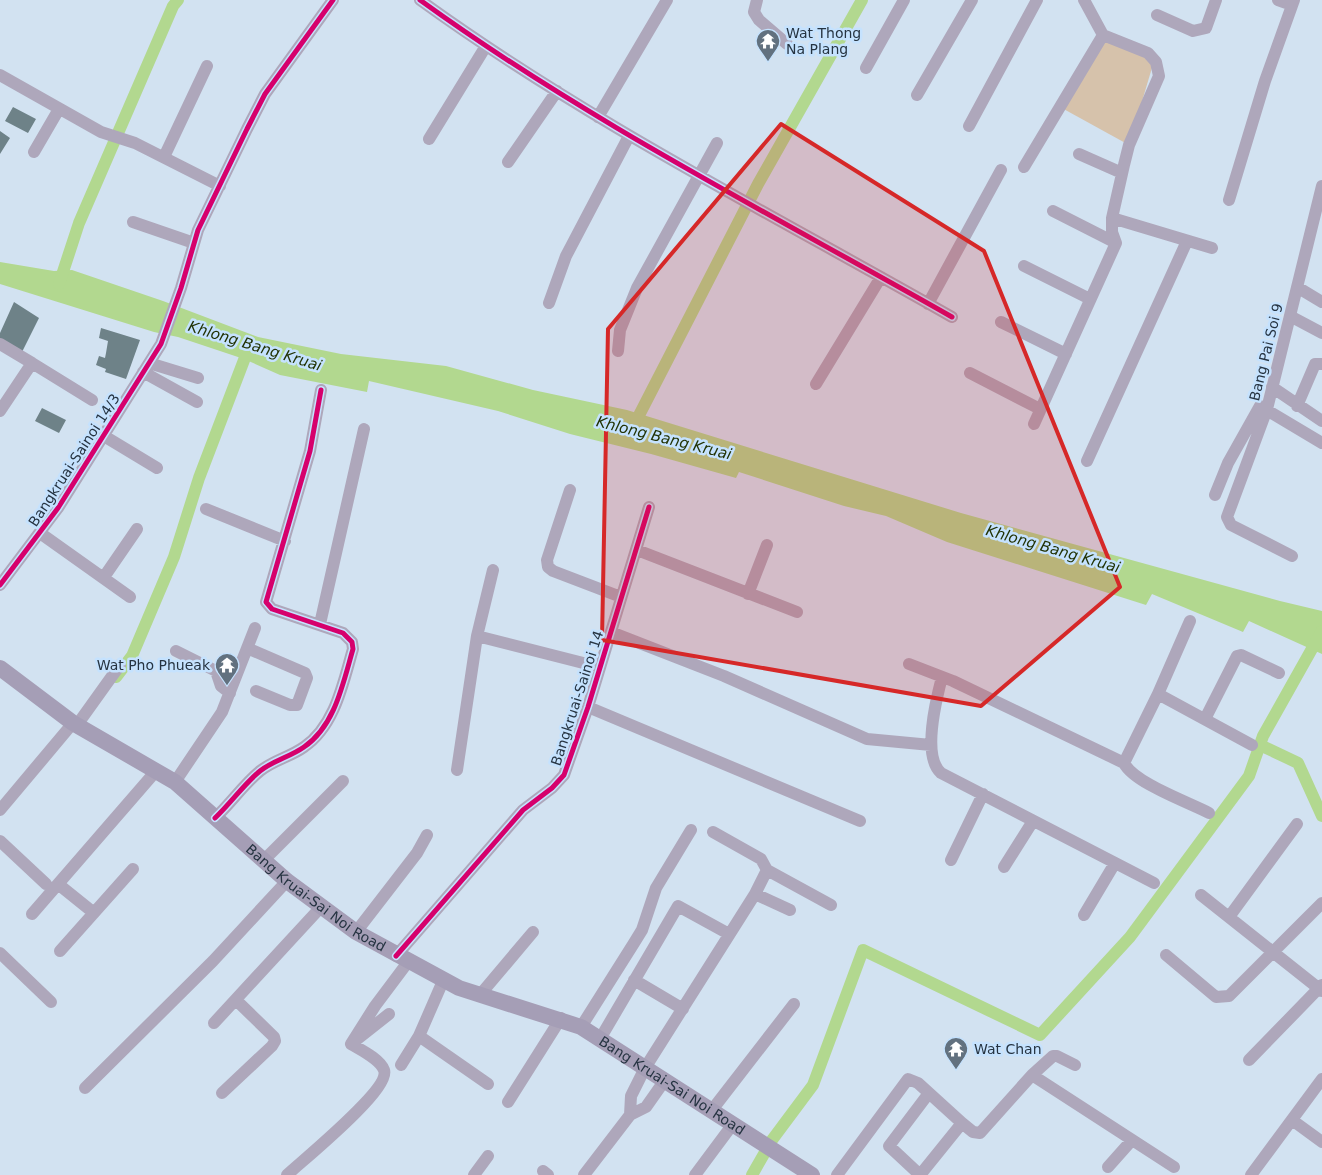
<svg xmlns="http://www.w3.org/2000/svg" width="1322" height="1175" font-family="'DejaVu Sans',sans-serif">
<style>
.green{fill:#d6c2ab}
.water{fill:#b2d88f}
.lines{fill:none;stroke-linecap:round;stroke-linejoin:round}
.canal{stroke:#b2d88f;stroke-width:12}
.building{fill:#6e8288}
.minor{stroke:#aea7bb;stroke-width:12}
.major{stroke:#a59eb6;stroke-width:16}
.cycleway-casing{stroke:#c5e2fe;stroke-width:8}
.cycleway{stroke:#d6006c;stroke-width:5}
.marked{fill:#d62828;fill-opacity:0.2;stroke:#d62828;stroke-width:4;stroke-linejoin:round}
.labels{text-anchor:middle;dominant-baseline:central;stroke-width:5;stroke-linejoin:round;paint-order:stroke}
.poi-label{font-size:14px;fill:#263442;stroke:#c5e2fe;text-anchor:start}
.street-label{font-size:14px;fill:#263442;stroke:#c5e2fe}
.water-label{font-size:15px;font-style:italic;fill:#223305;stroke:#c5e2fe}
</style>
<rect width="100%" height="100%" fill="#d2e2f1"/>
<path class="green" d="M 1103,35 L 1154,61 L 1129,145 L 1060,107 Z"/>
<path class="water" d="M 0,262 L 54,271 L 72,270 L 163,301 L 258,337 L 341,354 L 446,366 L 533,390 L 627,410 L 961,513 L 1280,601 L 1322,611 L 1322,654 L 1249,621 L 1243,632 L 1152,594 L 1146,605 L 947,542 L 886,516 L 844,506 L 739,472 L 736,478 L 651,454 L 570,434 L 498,411 L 369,381 L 367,392 L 280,375 L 244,359 L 178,337 L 154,332 L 0,284 Z"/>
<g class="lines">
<path class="canal" d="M 59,284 L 79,223 L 173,6 L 178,0
M 633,427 L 758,184 L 862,0
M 116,677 L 132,656 L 174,557 L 199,478 L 249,347
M 1260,745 L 1298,763 L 1322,816
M 752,1175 L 772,1140 L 813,1085 L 863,950 L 1040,1035 L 1130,937 L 1249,776 L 1263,736 L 1322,631"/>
</g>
<path class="building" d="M 13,107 L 36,119 L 28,133 L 5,121 Z
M 0,131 L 10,138 L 0,154 Z
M 14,302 L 39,318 L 21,354 L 0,342 L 0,333 Z
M 101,328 L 140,340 L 126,379 L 105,372 L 106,369 L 96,365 L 99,356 L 105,358 L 106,353 L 108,341 L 99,338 Z
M 42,408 L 66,420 L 59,433 L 35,421 Z"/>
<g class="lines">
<path class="minor" d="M 420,0 C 587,121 773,215 952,317
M 757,0 L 754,12 L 759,20 L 787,44
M 1278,0 L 1292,5
M 1157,15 L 1193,31 L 1206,28 L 1216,0
M 866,68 L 904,0
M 0,75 L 101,132 L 135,143 L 220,186
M 917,95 L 972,0
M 598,117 L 667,0
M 969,126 L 1037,0
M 429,139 L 486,46
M 34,152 L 59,109
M 1079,154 L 1122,173
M 164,157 L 207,66
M 508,162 L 557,91
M 1024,167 L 1103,35
M 1229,200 L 1265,81 L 1294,0
M 1053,211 L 1116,243
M 1112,218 L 1212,248
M 133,222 L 194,243
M 1024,266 L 1090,299
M 1297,287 L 1322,302
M 549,303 L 566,256 L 629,136
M 928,304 L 1001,170
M 1290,316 L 1322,333
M 1001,322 L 1066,354
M 0,344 L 32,363
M 618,351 L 620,330 L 637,288 L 717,143
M 149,363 L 198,378
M 143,372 L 197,402
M 970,373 L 1040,409
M 816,384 L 881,277
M 1272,387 L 1322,421
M 1297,406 L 1315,364 L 1322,364
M 0,411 L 32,363 L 92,400
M 1034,424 L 1116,243 L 1112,232 L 1112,218 L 1124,165 L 1129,145 L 1159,76 L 1156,62 L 1148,53 L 1103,35 L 1084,0
M 104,436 L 157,468
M 1087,461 L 1187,241
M 570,490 L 547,560 L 548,567 L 553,571 L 621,597
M 1215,495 L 1228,463 L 1260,406 L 1322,443
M 206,509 L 285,541
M 40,533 L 130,597
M 637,550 L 797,612
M 1292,556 L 1231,525 L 1227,517 L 1267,409 L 1322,186
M 104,577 L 137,529
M 0,585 L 58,508 L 161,344 L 181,288 L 198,230 L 247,129 L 265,94 L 333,0
M 748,594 L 767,545
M 320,624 L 364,429
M 611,632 L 724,676 L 867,739 L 931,745
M 477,636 L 599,667
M 247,648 L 305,673 L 307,678 L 297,705 L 290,705 L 256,691
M 176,651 L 216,671 L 221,686 L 230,693
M 909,664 L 953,681 L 1124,763 C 1134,783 1188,802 1209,813
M 942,677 C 936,700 922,756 941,773 L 1154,883
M 1158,694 L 1252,745
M 588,707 L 860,821
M 1205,719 L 1237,656 L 1241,655 L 1279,673
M 77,725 L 120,665
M 1124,763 L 1158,694 L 1190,621
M 457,770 L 477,636 L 493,570
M 175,782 L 222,712 L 255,628
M 0,810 L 73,723
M 215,818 C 231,803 244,784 260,771 C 274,760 290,757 304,747 C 335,726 343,683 353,649 L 352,642 L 343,633 L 272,609 L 266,602 L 310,451 L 321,390
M 0,841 L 46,884
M 264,860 L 343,781
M 951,860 L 983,794
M 1004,867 L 1033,821
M 767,870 L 831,905
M 58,884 L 94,913
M 755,894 L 790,910
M 1201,895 L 1322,991
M 32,914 L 156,771
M 1084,915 L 1115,863
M 1229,917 L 1297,824
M 356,932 L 417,853 L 427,835
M 60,951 L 133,869
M 0,953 L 51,1002
M 1166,955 L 1216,997 L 1229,996 L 1322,903
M 396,956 L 523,810 L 552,788 L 564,775 L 588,707 L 649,507
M 634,980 L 683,1009
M 479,996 L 533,932
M 389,1014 L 351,1044 L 375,1006 L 408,962
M 214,1023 L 321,907
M 581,1027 L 634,943 L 642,930 L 656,888 L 691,830
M 419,1036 L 488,1084
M 600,1039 L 678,906 L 729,934
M 1249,1060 L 1322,985
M 401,1065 L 419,1036 L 443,981
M 1032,1075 L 1053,1056 L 1057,1056 L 1075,1065
M 85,1088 L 213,961 L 287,881
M 222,1093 L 272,1046 L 275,1041 L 274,1037 L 236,1000
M 508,1102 L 561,1018
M 712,1110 L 794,1004
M 630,1115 L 631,1096 L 645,1068 L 755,894 L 767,870 L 761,859 L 713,832
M 1292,1120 L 1322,1142
M 1108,1167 L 1132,1140
M 543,1171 L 548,1175
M 287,1175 C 303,1160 391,1089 384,1070 C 380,1059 361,1050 351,1044
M 474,1175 L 488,1156
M 584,1175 L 630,1115 L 646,1107 L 665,1080
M 695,1175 L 733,1124
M 837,1175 L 908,1079 L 918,1083 L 962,1123
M 920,1175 L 962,1123 L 973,1132 L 980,1133 L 1032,1075 L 1174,1167
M 920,1175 L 889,1146 L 929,1093
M 1251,1175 L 1322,1079"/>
<path class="major" id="s1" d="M 0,668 L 73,723 L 175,782 L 287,881 L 356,932 L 459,988 L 581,1027 L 812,1175"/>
<g class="cycleway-casing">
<path id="cycleway" d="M 420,0 C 587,121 773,215 952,317
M 0,585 L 58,508 L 161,344 L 181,288 L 198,230 L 247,129 L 265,94 L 333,0
M 215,818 C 231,803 244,784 260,771 C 274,760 290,757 304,747 C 335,726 343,683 353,649 L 352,642 L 343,633 L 272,609 L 266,602 L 310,451 L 321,390
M 396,956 L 523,810 L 552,788 L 564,775 L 588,707 L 649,507"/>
</g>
<use href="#cycleway" class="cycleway"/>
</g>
<path class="marked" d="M 781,124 L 984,251 L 1120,587 L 981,706 L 602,640 L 608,329 Z"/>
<defs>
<g id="temple-pin" transform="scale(1.25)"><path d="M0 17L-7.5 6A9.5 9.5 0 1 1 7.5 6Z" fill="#62717f" stroke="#c5e2fe"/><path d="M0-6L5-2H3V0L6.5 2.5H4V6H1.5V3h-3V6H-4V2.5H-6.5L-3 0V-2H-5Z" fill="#fff"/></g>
</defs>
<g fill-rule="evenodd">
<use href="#temple-pin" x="768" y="41"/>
<use href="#temple-pin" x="227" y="665"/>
<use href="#temple-pin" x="956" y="1049"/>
</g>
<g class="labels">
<g class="poi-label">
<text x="786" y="33">Wat Thong<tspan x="786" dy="16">Na Plang</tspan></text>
<text x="210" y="665" text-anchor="end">Wat Pho Phueak</text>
<text x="974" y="1049">Wat Chan</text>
</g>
<g class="street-label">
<text transform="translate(1266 352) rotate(-76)">Bang Pai Soi 9</text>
<text transform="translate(74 460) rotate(-57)">Bangkruai-Sainoi 14/3</text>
<text transform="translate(577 698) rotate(-72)">Bangkruai-Sainoi 14</text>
<text stroke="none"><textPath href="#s1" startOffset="392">Bang Kruai-Sai Noi Road</textPath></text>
<text stroke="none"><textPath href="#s1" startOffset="798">Bang Kruai-Sai Noi Road</textPath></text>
</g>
<g class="water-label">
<text transform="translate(255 346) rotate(17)">Khlong Bang Kruai</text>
<text transform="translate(664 438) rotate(14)">Khlong Bang Kruai</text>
<text transform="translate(1053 549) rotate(16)">Khlong Bang Kruai</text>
</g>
</g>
</svg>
